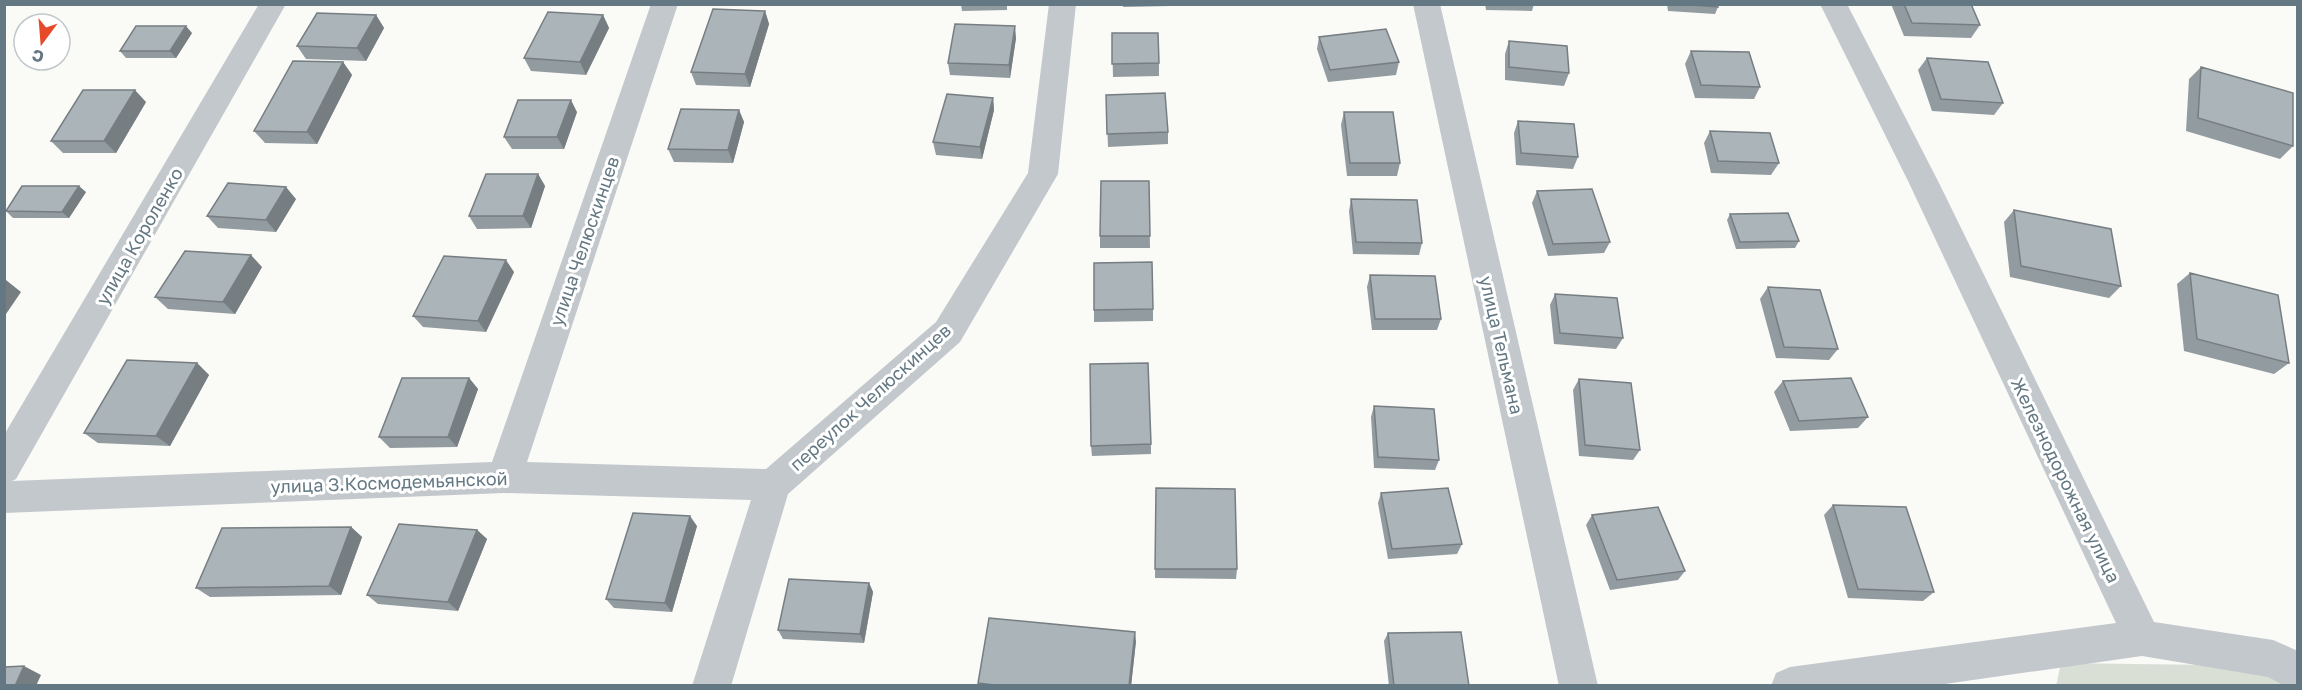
<svg xmlns="http://www.w3.org/2000/svg" width="2302" height="690" font-family="'Golos Text',sans-serif">
<style>
.green{fill:#dadfd6}
.lines{fill:none;stroke-linecap:round;stroke-linejoin:round}
.minor{fill:#c3c8cc;fill-rule:evenodd}
.wall{fill:#929b9f}
.shaded-wall{fill:#777e82}
.building{fill:#aab4b9;stroke:#777e82;stroke-width:1.5}
.labels{text-anchor:middle;dominant-baseline:central;stroke-width:6;stroke-linejoin:round;paint-order:stroke}
.street-label{font-size:18px;fill:#647883;stroke:#fff}
</style>
<rect width="100%" height="100%" fill="#fafaf7"/>
<path class="green" d="M 2061,663 L 2208,665 L 2298,682 L 2297,686 L 2056,686 Z"/>
<g class="lines">
<path class="minor" d="M 259,4 L 286,4 L 16,479 L 12,481 L 492,462 L 651,4 L 678,4 L 527,462 L 766,469 L 936,322 L 1028,173 L 1049,4 L 1076,4 L 1058,174 L 960,342 L 788,494 L 731,686 L 692,686 L 751,500 L 504,493 L 4,513 L 4,435 Z
M 1413,4 L 1440,4 L 1598,686 L 1559,686 Z
M 1820,4 L 1847,4 L 1939,183 L 2154,622 L 2273,640 L 2298,651 L 2298,686 L 2285,686 L 2268,677 L 2142,656 L 1931,686 L 1771,686 L 1776,673 L 1790,667 L 2116,623 L 1909,183 Z"/>
</g>
<path class="wall" d="M 961,4 L 1007,4 L 1007,10 L 962,11 Z
M 1123,4 L 1170,4 L 1170,6 L 1123,7 Z
M 1485,4 L 1534,4 L 1532,11 L 1486,10 Z
M 1667,4 L 1717,4 L 1718,7 L 1715,14 L 1668,11 Z
M 1891,4 L 1971,4 L 1980,25 L 1971,38 L 1904,36 Z
M 765,11 L 769,24 L 750,87 L 696,85 L 691,72 Z
M 376,15 L 384,28 L 366,61 L 306,59 L 297,46 Z
M 603,15 L 609,28 L 586,75 L 531,71 L 524,58 Z
M 192,33 L 176,58 L 126,58 L 120,51 Z
M 1112,33 L 1159,63 L 1159,76 L 1113,77 Z
M 1319,37 L 1399,62 L 1396,75 L 1328,82 L 1317,49 Z
M 1016,38 L 1010,78 L 950,75 L 948,63 Z
M 1509,41 L 1569,73 L 1564,86 L 1505,80 L 1505,54 Z
M 1691,51 L 1760,87 L 1754,99 L 1695,98 L 1685,64 Z
M 1927,58 L 2003,103 L 1994,115 L 1932,111 L 1918,70 Z
M 343,62 L 352,75 L 317,144 L 265,143 L 254,131 Z
M 2201,67 L 2293,146 L 2280,159 L 2186,131 L 2189,79 Z
M 1106,95 L 1168,132 L 1168,144 L 1108,147 Z
M 993,98 L 994,110 L 982,159 L 936,155 L 933,142 Z
M 146,102 L 116,153 L 63,153 L 51,141 Z
M 739,110 L 744,122 L 733,163 L 674,162 L 668,149 Z
M 577,112 L 564,149 L 512,149 L 504,137 Z
M 1344,112 L 1400,163 L 1397,176 L 1347,176 L 1341,125 Z
M 1518,121 L 1578,157 L 1573,169 L 1516,165 L 1514,133 Z
M 1710,131 L 1779,163 L 1771,175 L 1711,173 L 1704,143 Z
M 538,174 L 545,186 L 531,228 L 477,229 L 469,216 Z
M 1149,181 L 1150,248 L 1100,248 L 1100,236 Z
M 1537,191 L 1610,242 L 1604,253 L 1548,256 L 1532,203 Z
M 86,192 L 69,218 L 13,218 L 6,211 Z
M 296,199 L 276,232 L 218,228 L 207,216 Z
M 1351,199 L 1422,243 L 1419,255 L 1353,254 L 1349,211 Z
M 2014,210 L 2121,286 L 2109,298 L 2010,277 L 2004,222 Z
M 1730,214 L 1799,241 L 1795,248 L 1736,249 L 1727,220 Z
M 262,267 L 235,314 L 168,309 L 155,297 Z
M 514,272 L 486,332 L 423,327 L 413,316 Z
M 2190,273 L 2289,363 L 2274,374 L 2184,351 L 2177,284 Z
M 1370,275 L 1441,319 L 1437,330 L 1372,330 L 1367,287 Z
M 1768,287 L 1838,349 L 1829,360 L 1776,358 L 1760,299 Z
M 1555,294 L 1623,338 L 1616,349 L 1554,344 L 1550,305 Z
M 1153,309 L 1153,321 L 1094,322 L 1094,310 Z
M 197,363 L 209,375 L 170,446 L 98,443 L 84,433 Z
M 469,378 L 478,389 L 457,447 L 390,448 L 379,437 Z
M 1579,379 L 1640,450 L 1633,460 L 1579,456 L 1573,390 Z
M 1783,381 L 1868,417 L 1858,428 L 1790,431 L 1774,392 Z
M 1374,406 L 1439,460 L 1435,470 L 1374,468 L 1371,417 Z
M 1151,444 L 1151,454 L 1092,456 L 1091,446 Z
M 1156,488 L 1237,569 L 1236,579 L 1155,578 Z
M 1381,493 L 1462,544 L 1457,554 L 1388,559 L 1378,503 Z
M 1833,505 L 1934,592 L 1923,601 L 1848,598 L 1824,515 Z
M 1592,515 L 1685,571 L 1678,580 L 1610,590 L 1586,525 Z
M 697,526 L 672,612 L 614,608 L 606,599 Z
M 351,527 L 362,537 L 341,595 L 210,597 L 196,588 Z
M 477,530 L 487,539 L 458,611 L 378,604 L 367,595 Z
M 869,583 L 873,592 L 864,643 L 783,639 L 778,630 Z
M 1388,633 L 1469,686 L 1389,686 L 1384,641 Z
M 1136,641 L 1131,686 L 979,686 L 978,683 Z"/>
<path class="shaded-wall" d="M 765,11 L 769,24 L 750,87 L 745,74 Z
M 376,15 L 384,28 L 366,61 L 357,48 Z
M 603,15 L 609,28 L 586,75 L 580,62 Z
M 186,26 L 192,33 L 176,58 L 170,51 Z
M 1015,26 L 1016,38 L 1010,78 L 1009,65 Z
M 343,62 L 352,75 L 317,144 L 307,132 Z
M 135,90 L 146,102 L 116,153 L 104,141 Z
M 993,98 L 994,110 L 982,159 L 980,147 Z
M 571,100 L 577,112 L 564,149 L 557,137 Z
M 739,110 L 744,122 L 733,163 L 728,150 Z
M 538,174 L 545,186 L 531,228 L 523,216 Z
M 79,186 L 86,192 L 69,218 L 62,212 Z
M 286,187 L 296,199 L 276,232 L 266,220 Z
M 251,255 L 262,267 L 235,314 L 223,302 Z
M 506,260 L 514,272 L 486,332 L 478,321 Z
M 6,280 L 21,292 L 4,317 L 4,283 Z
M 197,363 L 209,375 L 170,446 L 156,436 Z
M 469,378 L 478,389 L 457,447 L 448,437 Z
M 690,516 L 697,526 L 672,612 L 665,603 Z
M 351,527 L 362,537 L 341,595 L 329,586 Z
M 477,530 L 487,539 L 458,611 L 448,602 Z
M 869,583 L 873,592 L 864,643 L 860,634 Z
M 1135,632 L 1136,641 L 1131,686 L 1129,686 Z
M 24,666 L 41,675 L 36,686 L 15,686 Z"/>
<path class="building" d="M 1677,4 L 1717,4 L 1718,7 Z
M 1904,4 L 1971,4 L 1980,25 L 1912,23 Z
M 713,9 L 765,11 L 745,74 L 691,72 Z
M 548,12 L 603,15 L 580,62 L 524,58 Z
M 317,13 L 376,15 L 357,48 L 297,46 Z
M 955,24 L 1015,26 L 1009,65 L 948,63 Z
M 136,26 L 186,26 L 170,51 L 120,51 Z
M 1386,29 L 1399,62 L 1330,70 L 1319,37 Z
M 1112,33 L 1158,33 L 1159,63 L 1112,64 Z
M 1509,41 L 1567,46 L 1569,73 L 1509,67 Z
M 1691,51 L 1749,52 L 1760,87 L 1701,85 Z
M 1927,58 L 1988,62 L 2003,103 L 1941,99 Z
M 293,61 L 343,62 L 307,132 L 254,131 Z
M 2201,67 L 2293,93 L 2293,146 L 2198,118 Z
M 83,90 L 135,90 L 104,141 L 51,141 Z
M 1165,93 L 1168,132 L 1107,134 L 1106,95 Z
M 947,94 L 993,98 L 980,147 L 933,142 Z
M 518,100 L 571,100 L 557,137 L 504,137 Z
M 681,109 L 739,110 L 728,150 L 668,149 Z
M 1344,112 L 1393,112 L 1400,163 L 1350,163 Z
M 1518,121 L 1574,124 L 1578,157 L 1521,153 Z
M 1710,131 L 1770,133 L 1779,163 L 1718,161 Z
M 486,174 L 538,174 L 523,216 L 469,216 Z
M 1101,181 L 1149,181 L 1150,236 L 1100,236 Z
M 228,183 L 286,187 L 266,220 L 207,216 Z
M 22,186 L 79,186 L 62,212 L 6,211 Z
M 1592,189 L 1610,242 L 1553,244 L 1537,191 Z
M 1351,199 L 1417,200 L 1422,243 L 1356,242 Z
M 2014,210 L 2111,229 L 2121,286 L 2021,266 Z
M 1788,213 L 1799,241 L 1740,242 L 1730,214 Z
M 185,251 L 251,255 L 223,302 L 155,297 Z
M 444,256 L 506,260 L 478,321 L 413,316 Z
M 1152,262 L 1153,309 L 1094,310 L 1094,263 Z
M 2190,273 L 2278,295 L 2289,363 L 2197,339 Z
M 1370,275 L 1435,276 L 1441,319 L 1375,319 Z
M 1768,287 L 1820,290 L 1838,349 L 1784,347 Z
M 1555,294 L 1617,298 L 1623,338 L 1560,333 Z
M 127,360 L 197,363 L 156,436 L 84,433 Z
M 1148,363 L 1151,444 L 1091,446 L 1090,364 Z
M 402,378 L 469,378 L 448,437 L 379,437 Z
M 1851,378 L 1868,417 L 1799,421 L 1783,381 Z
M 1579,379 L 1631,383 L 1640,450 L 1585,445 Z
M 1374,406 L 1434,409 L 1439,460 L 1378,457 Z
M 1156,488 L 1235,489 L 1237,569 L 1155,569 Z
M 1448,488 L 1462,544 L 1392,549 L 1381,493 Z
M 1833,505 L 1906,507 L 1934,592 L 1858,589 Z
M 1658,507 L 1685,571 L 1617,580 L 1592,515 Z
M 633,513 L 690,516 L 665,603 L 606,599 Z
M 399,524 L 477,530 L 448,602 L 367,595 Z
M 351,527 L 329,586 L 196,588 L 222,528 Z
M 789,579 L 869,583 L 860,634 L 778,630 Z
M 989,618 L 1135,632 L 1129,686 L 1002,686 L 978,683 Z
M 1461,632 L 1469,686 L 1394,686 L 1388,633 Z
M 24,666 L 15,686 L 4,686 L 4,667 Z"/>
<g class="labels">
<g class="street-label">
<text transform="translate(139 236) rotate(-60)">улица Короленко</text>
<text transform="translate(584 241) rotate(-71)">улица Челюскинцев</text>
<text transform="translate(1502 345) rotate(77)">улица Тельмана</text>
<text transform="translate(870 397) rotate(-42)">переулок Челюскинцев</text>
<text transform="translate(2066 480) rotate(64)">Железнодорожная улица</text>
<text transform="translate(389 482) rotate(-2)">улица З.Космодемьянской</text>
</g>
</g>
<rect width="2302" height="690" fill="none" stroke="#647883" stroke-width="12"/>
<g transform="translate(42 42) rotate(196)"><circle r="28" fill="#ffffff" stroke="#c1c9cd" stroke-width="1.5"/>
<path d="M0-4.5L10 22L0 15L-10 22Z" fill="#e74a2a"/>
<text y="-9" font-size="16" font-weight="bold" text-anchor="middle" fill="#647883">С</text>
</g>
</svg>
